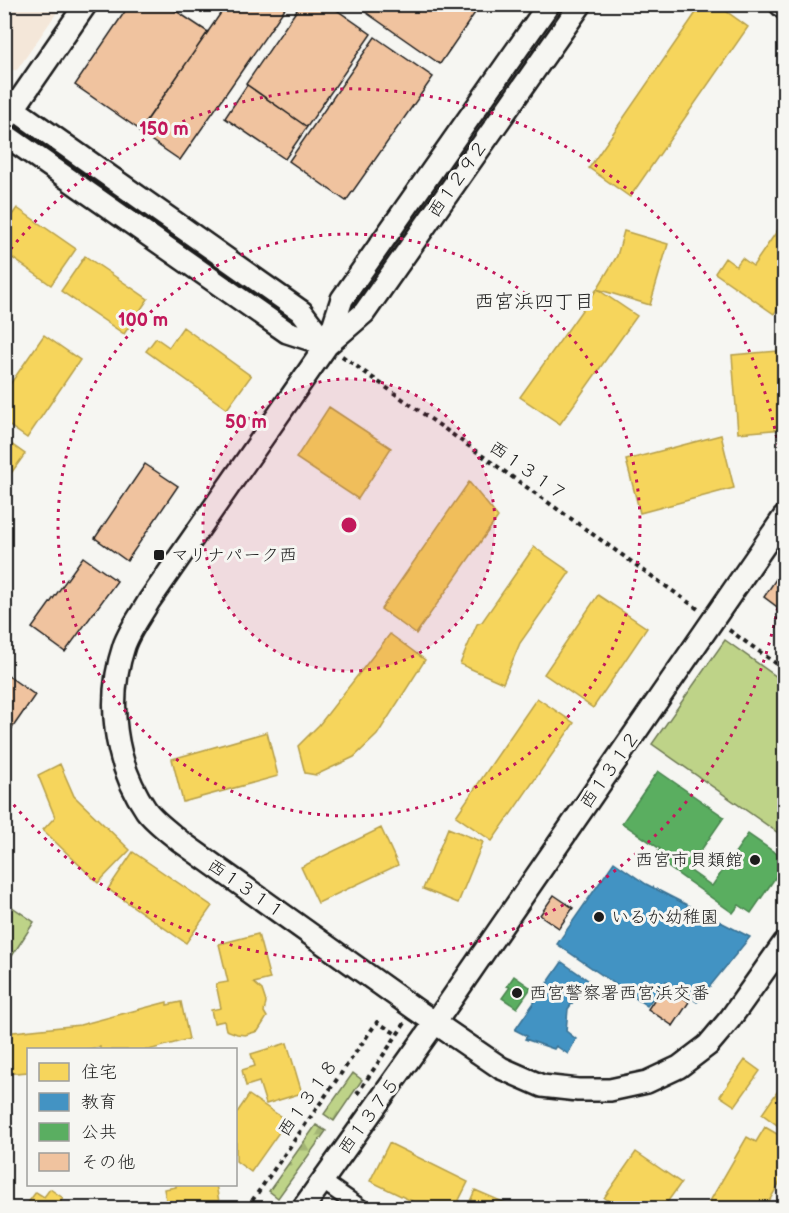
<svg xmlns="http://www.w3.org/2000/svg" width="789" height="1213" font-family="'Balsamiq Sans','Klee One',sans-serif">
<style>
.built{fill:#f4e7d9}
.forest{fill:url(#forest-firs);stroke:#6d7852;stroke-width:1.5}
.park{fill:#bed388;stroke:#6d7852;stroke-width:1.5}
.homes{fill:#f6d55c;stroke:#b59e49;stroke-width:1.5}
.schools{fill:#4393c3;stroke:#376f91;stroke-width:1.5}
.public{fill:#5aae61;stroke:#47824c;stroke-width:1.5}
.building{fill:#f0c39f;stroke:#1c1c1c;stroke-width:1.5}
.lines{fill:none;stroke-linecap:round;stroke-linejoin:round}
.street-casing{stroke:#1c1c1c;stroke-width:20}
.secondary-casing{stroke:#1c1c1c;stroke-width:26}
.path{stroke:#1c1c1c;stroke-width:4;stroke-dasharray:4.5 4.5;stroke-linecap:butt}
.street{stroke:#f6f6f2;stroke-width:15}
.secondary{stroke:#f6f6f2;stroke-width:21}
.ring{fill:none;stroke:#c2185b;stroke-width:3;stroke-dasharray:3 6}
.poi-dot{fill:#1c1c1c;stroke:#f6f6f2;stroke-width:2}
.labels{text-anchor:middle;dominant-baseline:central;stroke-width:6;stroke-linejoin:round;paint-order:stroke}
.street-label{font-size:18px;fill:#1c1c1c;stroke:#f6f6f2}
.poi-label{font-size:18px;fill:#1c1c1c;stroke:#f6f6f2;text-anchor:start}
.neighbourhood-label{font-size:20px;fill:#1c1c1c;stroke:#f6f6f2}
.centre{fill:#c2185b;stroke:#f6f6f2;stroke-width:3}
.ring-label{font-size:18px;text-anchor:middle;font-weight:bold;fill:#c2185b;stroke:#f6f6f2;stroke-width:6;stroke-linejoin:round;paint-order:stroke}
</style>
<defs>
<pattern id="forest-firs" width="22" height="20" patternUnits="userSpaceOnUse" patternTransform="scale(1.5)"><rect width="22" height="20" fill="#bed388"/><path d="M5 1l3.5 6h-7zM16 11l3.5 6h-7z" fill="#a3b575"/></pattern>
</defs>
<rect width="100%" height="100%" fill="#f6f6f2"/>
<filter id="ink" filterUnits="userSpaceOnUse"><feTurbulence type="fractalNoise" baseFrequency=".0167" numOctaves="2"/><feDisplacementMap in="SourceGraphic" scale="12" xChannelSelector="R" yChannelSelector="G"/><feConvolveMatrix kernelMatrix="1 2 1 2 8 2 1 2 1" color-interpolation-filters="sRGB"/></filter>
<g filter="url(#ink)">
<path class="built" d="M 5,4 L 62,5 L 17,70 L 5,70 Z"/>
<path class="forest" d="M 353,1073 L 362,1080 L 334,1121 L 324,1114 Z
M 316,1125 L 326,1131 L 278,1198 L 269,1191 Z"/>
<path class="park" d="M 725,640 L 784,682 L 784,837 L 652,744 Z
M 5,902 L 34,922 L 5,967 Z"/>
<path class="homes" d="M 702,4 L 716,4 L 748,27 L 630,197 L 589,168 Z
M 17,208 L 76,249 L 51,285 L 4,252 L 4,226 Z
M 784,221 L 784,299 L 774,314 L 715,273 L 725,258 L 736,266 L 742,258 L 753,266 Z
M 624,231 L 668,244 L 650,305 L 597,289 L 617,256 Z
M 85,256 L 148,299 L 124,334 L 61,291 Z
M 597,289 L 637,316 L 560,424 L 520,397 Z
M 183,327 L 251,376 L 227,409 L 146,351 L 156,338 L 169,347 Z
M 44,335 L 80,360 L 27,438 L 4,422 L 4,393 Z
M 778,351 L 784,429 L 738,433 L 732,355 Z
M 329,407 L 391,448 L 358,499 L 296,458 Z
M 721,435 L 734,488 L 640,513 L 626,460 Z
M 4,439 L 25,454 L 4,483 Z
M 469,482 L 498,517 L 416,634 L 381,609 Z
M 534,547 L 570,572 L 520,643 L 503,683 L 460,664 L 477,624 L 482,622 Z
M 598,595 L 647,628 L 593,708 L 544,674 Z
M 390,634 L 425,660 L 377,735 L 354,757 L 316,775 L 305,773 L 298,746 L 319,725 Z
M 537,698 L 574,723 L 492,841 L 456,816 Z
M 267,732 L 278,776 L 183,802 L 172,759 Z
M 60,764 L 74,796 L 130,850 L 98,883 L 43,830 L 55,817 L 38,775 Z
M 381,828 L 398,865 L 318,903 L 301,867 Z
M 448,828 L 483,842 L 458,903 L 423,889 Z
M 133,852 L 212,906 L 186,943 L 108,889 Z
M 258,934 L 270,979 L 254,983 L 262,990 L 266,1002 L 264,1012 L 267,1017 L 258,1031 L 245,1035 L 237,1034 L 226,1030 L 224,1021 L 214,1023 L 211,1010 L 221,1008 L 216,984 L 228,982 L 219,944 Z
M 167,1002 L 167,1005 L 181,1002 L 189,1039 L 149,1050 L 100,1050 L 100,1047 L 84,1050 L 28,1050 L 28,1072 L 4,1074 L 4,1033 L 80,1025 Z
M 287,1043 L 302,1093 L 266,1104 L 259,1082 L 246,1086 L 242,1070 L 255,1066 L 251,1054 Z
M 745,1060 L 760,1071 L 735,1106 L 720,1096 Z
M 784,1082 L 784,1130 L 762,1114 Z
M 249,1095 L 287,1121 L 251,1172 L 236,1161 L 236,1114 Z
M 765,1127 L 784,1138 L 784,1175 L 765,1208 L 706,1208 L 747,1137 L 756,1142 Z
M 389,1143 L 468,1182 L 455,1208 L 426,1208 L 370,1181 Z
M 636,1152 L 681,1183 L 663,1208 L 620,1208 L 604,1198 Z
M 176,1184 L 216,1184 L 220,1208 L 179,1208 L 178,1204 L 167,1205 L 164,1189 L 176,1187 Z
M 50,1189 L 63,1198 L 57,1207 L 60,1208 L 24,1208 L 36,1192 L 44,1197 Z
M 475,1190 L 517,1208 L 467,1208 Z"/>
<path class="schools" d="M 614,862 L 646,884 L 750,937 L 697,1002 L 666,981 L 647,1006 L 557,944 Z
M 562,962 L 595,985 L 591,990 L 577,996 L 568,1009 L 566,1031 L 576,1039 L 568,1054 L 556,1046 L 554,1049 L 525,1039 L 527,1036 L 515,1030 Z"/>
<path class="public" d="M 658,771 L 724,817 L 688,869 L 712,886 L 748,834 L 784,859 L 784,865 L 751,913 L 739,905 L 733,913 L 654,857 L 660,849 L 622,823 Z
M 514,976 L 531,988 L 517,1008 L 502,998 L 510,987 L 507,986 Z"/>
<path class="building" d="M 130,4 L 176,4 L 173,9 L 208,32 L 140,130 L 75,85 Z
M 227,4 L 288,4 L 180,160 L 139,132 Z
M 301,4 L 328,4 L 371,34 L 307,127 L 246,84 Z
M 354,4 L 481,4 L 440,64 Z
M 375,37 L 433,77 L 346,201 L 289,161 Z
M 247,85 L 307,127 L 285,159 L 225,118 Z
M 145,464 L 178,486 L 127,561 L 95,538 Z
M 83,557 L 117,581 L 65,652 L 32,628 Z
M 784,567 L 784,612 L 764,597 Z
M 4,673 L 35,695 L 4,740 Z
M 554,895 L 573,908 L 559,928 L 540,915 Z
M 660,991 L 674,1000 L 678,994 L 689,1002 L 673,1026 L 648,1009 Z"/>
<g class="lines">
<g class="street-casing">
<path id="street" d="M 322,1181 L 361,1208"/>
</g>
<g class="secondary-casing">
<path id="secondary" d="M 581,4 L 364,313 L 327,345 L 149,601 C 141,615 129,631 124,646 C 106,700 114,763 146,810 C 154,821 169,832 180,841 L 415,1009 L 501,1068 L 542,1086 L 578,1090 L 610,1090 L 647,1082 L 679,1067 L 708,1045 L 730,1019 L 784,943
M 780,4 L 784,8
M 4,102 L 302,312 L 327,345
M 6,120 L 86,4
M 4,134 L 287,332 L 327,345
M 327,345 L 342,299 L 549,4
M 303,1208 L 435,1023 L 784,517"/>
</g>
<path class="path" d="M 342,356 L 698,609
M 729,630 L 784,669
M 357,1094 L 405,1023
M 247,1208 L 377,1022 L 398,1035"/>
<use href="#street" class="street"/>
<use href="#secondary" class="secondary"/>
</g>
</g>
<circle cx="349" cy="525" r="146" fill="#c2185b" fill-opacity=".12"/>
<g class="ring">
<circle cx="349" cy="525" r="146"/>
<circle cx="349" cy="525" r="291"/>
<path d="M784 563A437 437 0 0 1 5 794M5 256A437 437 0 0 1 784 487"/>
</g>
<g class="poi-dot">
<rect x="153" y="549" width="12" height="12" rx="3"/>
<circle cx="755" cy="860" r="6"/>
<circle cx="599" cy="917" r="6"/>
<circle cx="517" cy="993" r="6"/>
</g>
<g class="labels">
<g class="street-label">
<text transform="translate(458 179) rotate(-55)">西１２９２</text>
<text transform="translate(528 471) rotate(35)">西１３１７</text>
<text transform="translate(610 770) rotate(-55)">西１３１２</text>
<text transform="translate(246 889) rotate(35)">西１３１１</text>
<text transform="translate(308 1098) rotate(-55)">西１３１８</text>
<text transform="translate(369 1116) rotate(-54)">西１３７５</text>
</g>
<g class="poi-label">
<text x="171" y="555">マリナパーク西</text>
<text x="743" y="860" text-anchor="end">西宮市貝類館</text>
<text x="611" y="917">いるか幼稚園</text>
<text x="529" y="993">西宮警察署西宮浜交番</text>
</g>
<g class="neighbourhood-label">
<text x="534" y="302">西宮浜四丁目</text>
</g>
</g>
<circle cx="349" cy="525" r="9" class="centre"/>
<g class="ring-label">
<text x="164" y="135">150 m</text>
<text x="143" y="326">100 m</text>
<text x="246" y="428">50 m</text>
</g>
<rect width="789" height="1213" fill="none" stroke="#f6f6f2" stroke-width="24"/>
<rect x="12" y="12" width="765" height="1189" fill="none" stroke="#1c1c1c" stroke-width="2" filter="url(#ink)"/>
<rect x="27" y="1048" width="210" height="138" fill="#f6f6f2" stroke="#9f9f9c" stroke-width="1.5"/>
<rect x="39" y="1063" width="30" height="18" fill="#f6d55c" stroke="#9f9f9c" stroke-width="1.5"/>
<text x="81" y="1078" font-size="18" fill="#1c1c1c">住宅</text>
<rect x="39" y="1093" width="30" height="18" fill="#4393c3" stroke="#9f9f9c" stroke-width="1.5"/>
<text x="81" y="1108" font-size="18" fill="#1c1c1c">教育</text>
<rect x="39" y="1123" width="30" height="18" fill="#5aae61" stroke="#9f9f9c" stroke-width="1.5"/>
<text x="81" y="1138" font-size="18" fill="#1c1c1c">公共</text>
<rect x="39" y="1153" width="30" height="18" fill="#f0c39f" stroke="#9f9f9c" stroke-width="1.5"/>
<text x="81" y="1168" font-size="18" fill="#1c1c1c">その他</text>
</svg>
